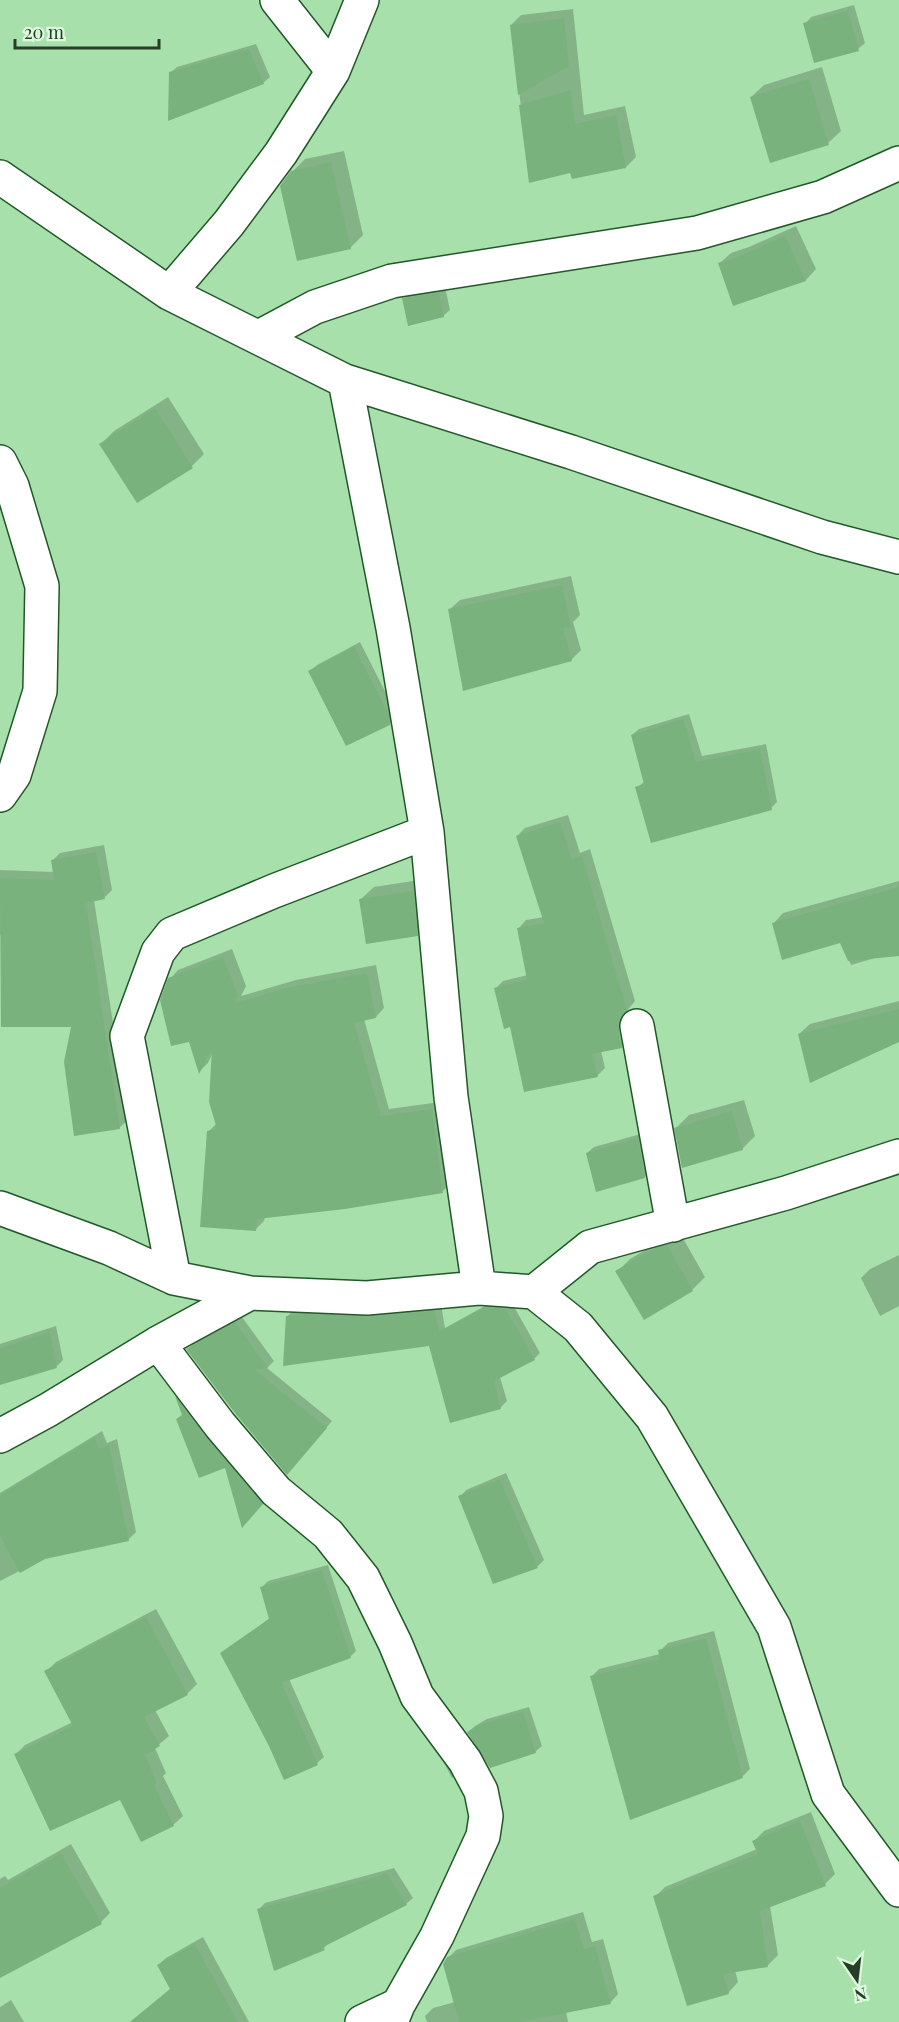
<svg xmlns="http://www.w3.org/2000/svg" width="899" height="2022" font-family="'Playfair Display',serif">
<style>
.shadow{fill:#0003;fill-rule:evenodd}
.building{fill:#7ab27e}
.lines{fill:none;stroke-linecap:round;stroke-linejoin:round}
.minor-casing{stroke:#215829;stroke-width:36}
.minor{stroke:#fff;stroke-width:33}
</style>
<rect width="100%" height="100%" fill="#a7e0aa"/>
<path class="shadow" d="M 854,5 L 865,43 L 858,49 L 805,24 L 811,17 Z
M 573,9 L 584,115 L 625,106 L 636,157 L 626,167 L 571,171 L 530,181 L 511,25 L 521,15 Z
M 256,44 L 270,77 L 263,83 L 170,73 L 177,67 Z
M 822,67 L 841,131 L 828,143 L 751,97 L 764,85 Z
M 344,151 L 363,235 L 350,248 L 292,172 L 305,159 Z
M 796,226 L 816,269 L 806,280 L 734,304 L 720,263 L 731,253 L 749,247 Z
M 445,287 L 450,310 L 443,316 L 404,299 L 410,293 Z
M 168,397 L 204,454 L 192,466 L 101,444 L 114,431 Z
M 571,576 L 580,615 L 573,622 L 581,650 L 571,660 L 449,610 L 460,600 Z
M 360,642 L 394,709 L 396,717 L 389,724 L 310,671 L 317,665 Z
M 689,714 L 702,756 L 766,744 L 777,802 L 771,808 L 637,788 L 645,781 L 632,735 L 639,729 Z
M 568,815 L 580,853 L 590,849 L 635,1001 L 627,1011 L 626,1020 L 629,1038 L 621,1046 L 601,1051 L 605,1068 L 597,1076 L 511,1025 L 495,989 L 503,981 L 528,975 L 518,929 L 526,920 L 544,917 L 517,836 L 525,828 ZM 619,1022 L 622,1042 L 619,1042 Z
M 104,845 L 112,890 L 104,898 L 94,900 L 128,1120 L 119,1128 L 72,1025 L 2,935 L 0,935 L 0,870 L 54,872 L 52,861 L 60,853 Z
M 426,879 L 430,922 L 417,935 L 361,899 L 374,887 Z
M 899,881 L 899,951 L 851,965 L 841,941 L 773,924 L 783,913 Z
M 232,949 L 246,986 L 241,996 L 296,980 L 376,965 L 384,1008 L 376,1017 L 364,1019 L 389,1109 L 440,1102 L 451,1183 L 443,1191 L 265,1217 L 264,1221 L 256,1229 L 208,1132 L 217,1123 L 213,1052 L 208,1063 L 200,1071 L 170,979 L 178,970 Z
M 899,1001 L 899,1041 L 799,1034 L 810,1024 Z
M 744,1100 L 755,1136 L 742,1149 L 676,1128 L 689,1115 Z
M 644,1133 L 651,1170 L 645,1177 L 587,1153 L 594,1147 Z
M 680,1233 L 705,1277 L 692,1290 L 617,1272 L 630,1259 L 669,1236 Z
M 899,1255 L 899,1306 L 880,1316 L 861,1278 L 870,1269 Z
M 492,1302 L 512,1303 L 540,1353 L 534,1359 L 500,1377 L 507,1401 L 500,1408 L 430,1344 L 287,1317 L 293,1310 L 441,1305 L 445,1328 Z
M 242,1317 L 274,1361 L 267,1368 L 332,1421 L 293,1467 L 188,1349 L 194,1343 Z
M 56,1326 L 63,1360 L 56,1367 L 0,1384 L 0,1344 Z
M 182,1391 L 268,1497 L 248,1520 L 226,1466 L 183,1414 L 176,1396 Z
M 102,1431 L 107,1443 L 117,1439 L 136,1532 L 128,1540 L 45,1558 L 0,1581 L 0,1493 Z
M 506,1473 L 544,1560 L 538,1566 L 494,1582 L 460,1497 L 466,1490 Z
M 328,1565 L 356,1651 L 350,1657 L 289,1679 L 324,1757 L 317,1763 L 285,1778 L 270,1745 L 222,1653 L 270,1618 L 261,1588 L 268,1581 Z
M 156,1609 L 197,1684 L 187,1694 L 155,1710 L 169,1736 L 155,1748 L 166,1773 L 163,1776 L 183,1816 L 173,1825 L 121,1798 L 16,1754 L 25,1745 L 73,1722 L 46,1672 L 56,1662 Z
M 714,1631 L 750,1769 L 742,1777 L 591,1677 L 599,1669 L 660,1654 L 660,1651 L 668,1643 Z
M 529,1707 L 542,1746 L 535,1752 L 468,1732 L 475,1726 L 487,1719 Z
M 448,1755 L 459,1772 L 452,1778 L 443,1761 Z
M 811,1812 L 835,1874 L 825,1884 L 770,1906 L 778,1955 L 768,1965 L 735,1970 L 738,1982 L 728,1993 L 655,1897 L 665,1887 L 757,1849 L 754,1841 L 764,1831 Z
M 71,1844 L 110,1913 L 101,1922 L 0,1977 L 0,1879 L 5,1876 L 8,1880 Z
M 394,1868 L 413,1898 L 406,1904 L 330,1942 L 324,1948 L 259,1909 L 265,1903 Z
M 583,1912 L 592,1942 L 603,1939 L 618,1994 L 611,2002 L 566,2011 L 568,2022 L 427,2022 L 425,2016 L 433,2008 L 455,2002 L 448,1958 L 456,1950 Z
M 203,1937 L 249,2022 L 130,2022 L 171,1989 L 158,1965 L 166,1958 Z
M 11,2000 L 24,2022 L 0,2022 L 0,2007 Z"/>
<path class="building" d="M 848,11 L 859,51 L 814,63 L 803,23 Z
M 564,18 L 569,66 L 518,95 L 510,25 Z
M 249,49 L 264,84 L 168,121 L 169,72 Z
M 809,79 L 829,145 L 770,163 L 750,97 Z
M 571,90 L 575,124 L 616,115 L 626,168 L 572,179 L 570,173 L 529,183 L 519,105 Z
M 331,162 L 351,249 L 297,261 L 280,186 L 291,171 Z
M 785,236 L 806,281 L 733,306 L 718,263 L 737,257 Z
M 439,293 L 444,317 L 408,326 L 402,298 Z
M 155,408 L 193,468 L 137,503 L 99,444 Z
M 562,585 L 571,627 L 563,628 L 572,661 L 463,691 L 448,609 Z
M 354,647 L 389,715 L 390,725 L 346,746 L 308,671 Z
M 683,719 L 696,762 L 760,749 L 772,810 L 651,843 L 635,787 L 644,784 L 631,735 Z
M 560,822 L 572,860 L 582,856 L 627,1010 L 619,1020 L 619,1029 L 622,1048 L 592,1054 L 598,1077 L 524,1092 L 510,1027 L 504,1029 L 494,988 L 527,980 L 517,928 L 544,923 L 516,836 Z
M 96,852 L 105,899 L 86,903 L 120,1129 L 74,1136 L 64,1062 L 71,1027 L 1,1027 L 0,878 L 54,880 L 51,860 Z
M 899,887 L 899,956 L 848,961 L 840,943 L 782,960 L 772,923 Z
M 413,891 L 418,936 L 366,944 L 359,899 Z
M 223,957 L 238,995 L 235,1003 L 286,988 L 367,973 L 376,1018 L 354,1023 L 381,1116 L 432,1109 L 443,1193 L 345,1209 L 257,1219 L 256,1231 L 200,1227 L 207,1131 L 217,1129 L 209,1102 L 212,1048 L 199,1074 L 189,1042 L 171,1046 L 160,1000 L 168,978 Z
M 899,1009 L 899,1042 L 810,1083 L 798,1034 Z
M 732,1111 L 743,1150 L 682,1168 L 674,1128 Z
M 638,1138 L 645,1178 L 596,1192 L 586,1153 Z
M 667,1245 L 693,1291 L 644,1320 L 615,1271 L 655,1248 Z
M 485,1307 L 506,1309 L 535,1360 L 494,1381 L 501,1409 L 450,1423 L 429,1346 L 283,1366 L 286,1316 L 304,1314 L 369,1317 L 435,1311 L 439,1332 Z
M 235,1322 L 268,1368 L 255,1370 L 327,1428 L 287,1475 L 235,1413 L 186,1349 Z
M 50,1332 L 57,1368 L 0,1385 L 0,1348 Z
M 175,1396 L 206,1437 L 263,1504 L 242,1528 L 225,1468 L 199,1478 L 176,1419 L 182,1415 Z
M 95,1437 L 99,1449 L 109,1445 L 129,1541 L 45,1559 L 20,1573 L 0,1536 L 0,1495 Z
M 500,1479 L 538,1568 L 493,1584 L 458,1496 Z
M 322,1570 L 351,1658 L 282,1683 L 318,1765 L 284,1780 L 269,1746 L 220,1653 L 269,1619 L 260,1587 Z
M 146,1617 L 188,1695 L 144,1717 L 160,1746 L 145,1755 L 157,1783 L 154,1785 L 174,1826 L 141,1842 L 120,1800 L 50,1831 L 14,1754 L 73,1726 L 44,1671 Z
M 706,1638 L 743,1778 L 630,1820 L 590,1676 L 660,1659 L 658,1650 Z
M 523,1712 L 536,1753 L 490,1768 L 467,1732 L 479,1725 Z
M 800,1821 L 826,1886 L 760,1911 L 768,1967 L 723,1974 L 729,1994 L 687,2006 L 653,1896 L 758,1854 L 752,1841 Z
M 61,1853 L 102,1924 L 0,1978 L 0,1888 Z
M 387,1874 L 407,1905 L 323,1947 L 325,1950 L 274,1971 L 257,1909 Z
M 575,1919 L 584,1949 L 595,1946 L 611,2004 L 520,2022 L 459,2022 L 443,1964 L 447,1957 Z
M 195,1944 L 238,2022 L 130,2022 L 170,1989 L 157,1965 Z"/>
<g class="lines">
<g class="minor-casing">
<path id="minor" d="M 277,0 L 333,71
M 0,177 L 169,293 L 345,381 L 571,452 L 822,537 L 899,557
M 169,293 L 229,223 L 281,153 L 333,71 L 362,0
M 259,337 L 315,307 L 392,281 L 697,233 L 823,197 L 899,163
M 345,381 L 393,628 L 427,832 L 451,1097 L 479,1288
M 0,462 L 12,486 L 42,586 L 40,691 L 14,775 L 0,795
M 637,1026 L 673,1225
M 0,1208 L 109,1248 L 174,1278 L 250,1293 L 367,1298 L 479,1288 L 534,1292 L 578,1327 L 652,1417 L 774,1627 L 828,1794 L 899,1890
M 174,1278 L 127,1036 L 158,952 L 172,934 L 274,891 L 427,832
M 534,1292 L 590,1247 L 786,1193 L 899,1156
M 158,1343 L 220,1425 L 276,1491 L 328,1534 L 363,1578 L 395,1643 L 417,1696 L 465,1761 L 481,1791 L 486,1816 L 483,1836 L 437,1936 L 398,2005 L 391,2022
M 0,1436 L 48,1410 L 158,1343 L 250,1293
M 362,2022 L 398,2005"/>
</g>
<use href="#minor" class="minor"/>
</g>
<g transform="translate(857 1980) rotate(166)" stroke="#dcf9de" stroke-width="4.5" paint-order="stroke">
<path d="M0-4.5L10 22L0 15L-10 22Z" fill="#263d28"/>
<text y="-9" font-size="16" font-weight="bold" text-anchor="middle" fill="#263d28">N</text>
</g>
<path d="M15 39v9h144v-9" fill="none" stroke="#263d28" stroke-width="3"/>
<text x="24" y="39" font-size="18" fill="#263d28" stroke="#dcf9de" stroke-width="4.5" paint-order="stroke">20 m</text>
</svg>
